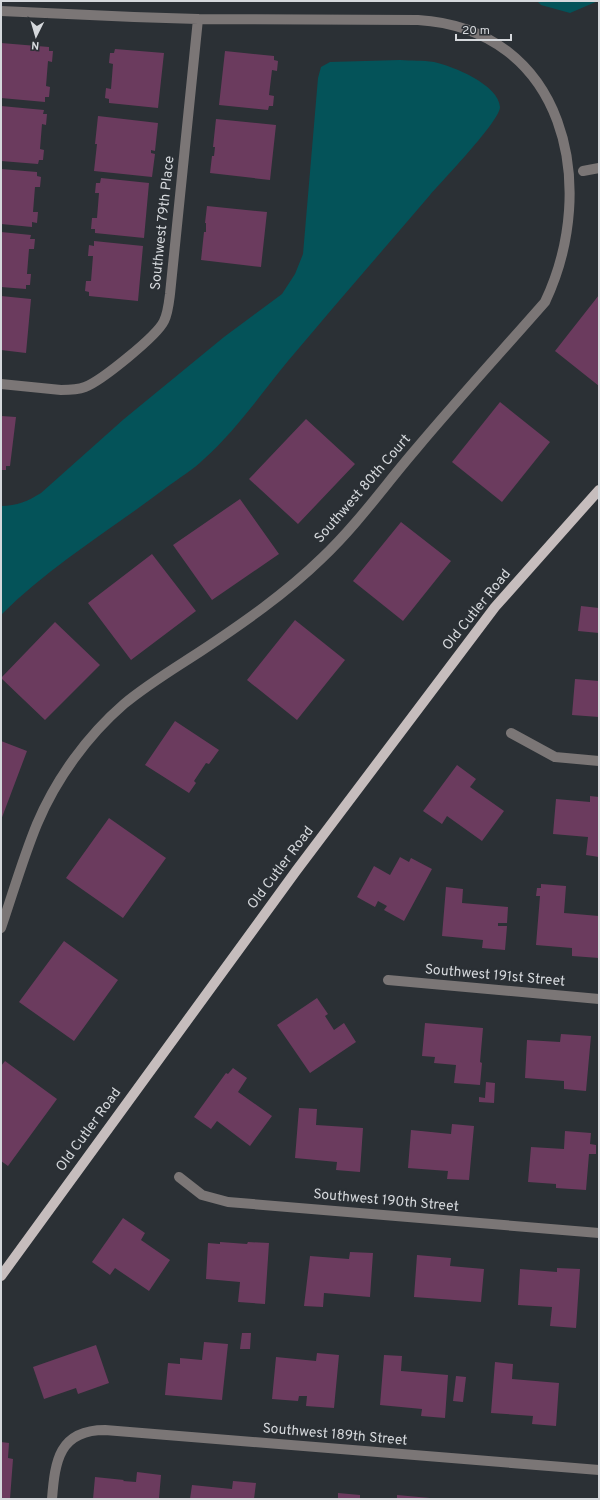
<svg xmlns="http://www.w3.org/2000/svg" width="600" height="1500" font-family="Overpass,sans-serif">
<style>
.water{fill:#045359}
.building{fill:#6b3b5e}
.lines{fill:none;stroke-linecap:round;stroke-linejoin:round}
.minor{stroke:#7b7676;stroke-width:10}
.major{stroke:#c6bdbd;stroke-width:10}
.labels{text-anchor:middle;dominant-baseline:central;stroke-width:4;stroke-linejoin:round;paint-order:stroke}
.street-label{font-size:14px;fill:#d5d8dc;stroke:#2b3035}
</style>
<rect width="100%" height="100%" fill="#2b3035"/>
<path class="water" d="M 537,1 L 598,1 L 570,13 L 541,5 Z
M 400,60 C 411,61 423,60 434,62 C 453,66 499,85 500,107 C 500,121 442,181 430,195 C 383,250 335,305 288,361 C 261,394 236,430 204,459 C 193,470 179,478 167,487 C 112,529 51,565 1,615 L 1,506 C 17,506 28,501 41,493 L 124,419 L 224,337 L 282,294 L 295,274 L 303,254 L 318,78 L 321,67 L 330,62 Z"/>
<path class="building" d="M 1,43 L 49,47 L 49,51 L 53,51 L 52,62 L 48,61 L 46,86 L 50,87 L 49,97 L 45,97 L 45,102 L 1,98 Z
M 115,49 L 164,53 L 158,108 L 109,103 L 109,99 L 105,98 L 106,88 L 111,89 L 113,64 L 109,63 L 110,53 L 114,53 Z
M 225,51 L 274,56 L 274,60 L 278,61 L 277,71 L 272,70 L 269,95 L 274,96 L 273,106 L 269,106 L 268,110 L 219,105 Z
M 1,106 L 44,110 L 43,114 L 47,114 L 46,125 L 42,124 L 40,149 L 44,150 L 43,160 L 39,160 L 38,164 L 1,161 Z
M 98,116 L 158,123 L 155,151 L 151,150 L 151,153 L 155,154 L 152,177 L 94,171 L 97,144 L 95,144 Z
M 216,119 L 276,125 L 270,180 L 210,173 L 212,156 L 214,156 L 215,147 L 213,147 Z
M 1,169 L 37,172 L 37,176 L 41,177 L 40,187 L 35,187 L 33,212 L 38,212 L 37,223 L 32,222 L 32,227 L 1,224 Z
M 101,178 L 149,183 L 144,238 L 95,233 L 95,229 L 91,229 L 92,218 L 97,218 L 99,193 L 95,193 L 96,183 L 100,183 Z
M 207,206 L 267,212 L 261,267 L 201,260 L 204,232 L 206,232 L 206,223 L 205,223 Z
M 1,232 L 31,235 L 30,239 L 35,239 L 34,249 L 29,249 L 27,274 L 31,274 L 30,285 L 26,285 L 26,289 L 1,287 Z
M 94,241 L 143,246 L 138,301 L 89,296 L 89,292 L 85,291 L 86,281 L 91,281 L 93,256 L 88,256 L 89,245 L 94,246 Z
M 599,295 L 599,386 L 555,351 Z
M 1,296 L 31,299 L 26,353 L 1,350 Z
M 500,402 L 550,442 L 502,502 L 452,462 Z
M 1,416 L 16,417 L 10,466 L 6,466 L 6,470 L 1,470 Z
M 306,419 L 355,464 L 298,524 L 249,479 Z
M 240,499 L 279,554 L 212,600 L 173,545 Z
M 401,522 L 451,561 L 403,621 L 353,581 Z
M 152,554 L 196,611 L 131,660 L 88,603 Z
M 581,606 L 599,608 L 599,633 L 578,631 Z
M 295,620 L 345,660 L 297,720 L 247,680 Z
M 55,622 L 100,665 L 45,720 L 1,678 Z
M 575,679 L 599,681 L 599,717 L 572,715 Z
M 175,721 L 219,750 L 209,764 L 206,763 L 194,781 L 196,783 L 189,793 L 145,765 Z
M 1,741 L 27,751 L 1,820 Z
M 457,765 L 476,779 L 470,787 L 504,811 L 482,841 L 447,816 L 442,824 L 423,811 Z
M 590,796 L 599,797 L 599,857 L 586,855 L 588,837 L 553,834 L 556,799 L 590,802 Z
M 109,818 L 166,858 L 123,918 L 66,878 Z
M 400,857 L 409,862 L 411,858 L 432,869 L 404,921 L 384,910 L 387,906 L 378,901 L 375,907 L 357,897 L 374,866 L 390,875 Z
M 541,884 L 566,886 L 564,913 L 599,916 L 599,958 L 572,956 L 572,948 L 536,945 L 540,896 L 536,896 L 537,888 L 541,888 Z
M 446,887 L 463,889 L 462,903 L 508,907 L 507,923 L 498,923 L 498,926 L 507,926 L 505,950 L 482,948 L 483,940 L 442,936 Z
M 64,941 L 118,980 L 74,1041 L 19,1002 Z
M 317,998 L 328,1014 L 325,1016 L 334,1030 L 344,1023 L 356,1042 L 310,1073 L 277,1025 Z
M 425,1023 L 483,1028 L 480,1062 L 482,1063 L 480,1085 L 454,1083 L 456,1065 L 434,1063 L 435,1057 L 422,1056 Z
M 561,1034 L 591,1036 L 586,1091 L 564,1089 L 564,1081 L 525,1078 L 527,1040 L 560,1042 Z
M 5,1061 L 57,1099 L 8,1166 L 1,1161 L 1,1066 Z
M 233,1068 L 247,1078 L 238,1092 L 272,1116 L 250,1146 L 217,1121 L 211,1129 L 194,1117 L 226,1073 L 228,1074 Z
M 486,1082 L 495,1083 L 494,1103 L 479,1102 L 479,1097 L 485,1098 Z
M 299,1108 L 317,1109 L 316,1125 L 363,1128 L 360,1172 L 336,1170 L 337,1162 L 295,1158 Z
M 452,1124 L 474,1126 L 469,1180 L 447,1179 L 448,1171 L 408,1168 L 411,1130 L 451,1134 Z
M 565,1131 L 591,1133 L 590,1144 L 596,1145 L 596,1154 L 589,1154 L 586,1190 L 556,1188 L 556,1184 L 528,1182 L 531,1147 L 564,1149 Z
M 123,1218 L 145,1233 L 141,1240 L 170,1260 L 149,1291 L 115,1268 L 110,1275 L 92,1262 Z
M 220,1242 L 247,1244 L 248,1242 L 269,1243 L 265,1304 L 238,1302 L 240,1282 L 206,1279 L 208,1243 L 220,1244 Z
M 350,1252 L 373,1253 L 370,1297 L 324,1293 L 323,1307 L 304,1306 L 310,1256 L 349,1259 Z
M 417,1255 L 451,1258 L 450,1266 L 484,1269 L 481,1302 L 414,1297 Z
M 557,1268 L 580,1269 L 576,1328 L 550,1326 L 552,1307 L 518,1305 L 520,1269 L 557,1272 Z
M 242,1333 L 251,1333 L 250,1349 L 240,1349 Z
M 204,1342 L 228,1344 L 222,1400 L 165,1395 L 168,1363 L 180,1364 L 180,1358 L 202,1360 Z
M 96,1345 L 109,1383 L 78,1394 L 76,1388 L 44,1399 L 33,1367 Z
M 317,1353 L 339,1355 L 334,1408 L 306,1406 L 307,1396 L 299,1396 L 298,1401 L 272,1399 L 276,1357 L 316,1361 Z
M 384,1355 L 402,1356 L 401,1371 L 448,1375 L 445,1418 L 421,1416 L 422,1409 L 380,1405 Z
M 495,1362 L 513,1364 L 512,1379 L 559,1383 L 556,1426 L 532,1424 L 533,1416 L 491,1413 Z
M 456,1376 L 466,1377 L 463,1402 L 453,1401 Z
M 1,1442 L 9,1443 L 8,1458 L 13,1459 L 10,1499 L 1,1499 Z
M 137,1472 L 161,1475 L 159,1498 L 93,1499 L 95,1477 L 124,1480 L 123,1481 L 136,1482 Z
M 233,1481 L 256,1483 L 254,1499 L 190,1499 L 192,1485 L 232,1489 Z
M 338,1493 L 360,1495 L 360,1499 L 338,1499 Z
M 397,1495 L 430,1498 L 430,1499 L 397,1499 Z"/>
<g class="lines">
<path class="minor" d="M 1,11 L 134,17 L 198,19 L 418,20 C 565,29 600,186 545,302 C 502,351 458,399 416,449 C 385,485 357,525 322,558 C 285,594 243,623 201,651 C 175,668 148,684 124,704 C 87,736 56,779 37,824 C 23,858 13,893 1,928
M 583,171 L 599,168
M 1,384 L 61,390 C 69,390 77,390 85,387 C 101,381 157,336 164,321 C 168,313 169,302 170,294 L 198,19
M 511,733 L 555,757 L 599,761
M 388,980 L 599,999
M 179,1177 L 202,1195 L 228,1202 L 599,1233
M 52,1499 C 55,1461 59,1430 105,1430 L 599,1470"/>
<path class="major" d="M 1,1276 L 296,871 L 495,607 L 599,490"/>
</g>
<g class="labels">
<g class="street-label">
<text transform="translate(163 223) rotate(-84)">Southwest 79th Place</text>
<text transform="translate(363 489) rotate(-49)">Southwest 80th Court</text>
<text transform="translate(477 610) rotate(-51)">Old Cutler Road</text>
<text transform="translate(281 868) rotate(-53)">Old Cutler Road</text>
<text transform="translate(495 976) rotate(5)">Southwest 191st Street</text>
<text transform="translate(89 1130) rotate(-54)">Old Cutler Road</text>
<text transform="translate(386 1201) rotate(5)">Southwest 190th Street</text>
<text transform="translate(335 1435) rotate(5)">Southwest 189th Street</text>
</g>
</g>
<rect width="600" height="1500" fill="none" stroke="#d5d8dc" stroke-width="4"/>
<g transform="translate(36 36) rotate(185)" stroke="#2b3035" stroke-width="3" paint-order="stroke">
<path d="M0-3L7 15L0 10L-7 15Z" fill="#d5d8dc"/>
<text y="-6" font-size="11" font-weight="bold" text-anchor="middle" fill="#d5d8dc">N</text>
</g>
<path d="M456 34v6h55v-6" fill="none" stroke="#d5d8dc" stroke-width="2"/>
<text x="462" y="34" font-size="12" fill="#d5d8dc" stroke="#2b3035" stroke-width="3" paint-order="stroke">20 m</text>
</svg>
